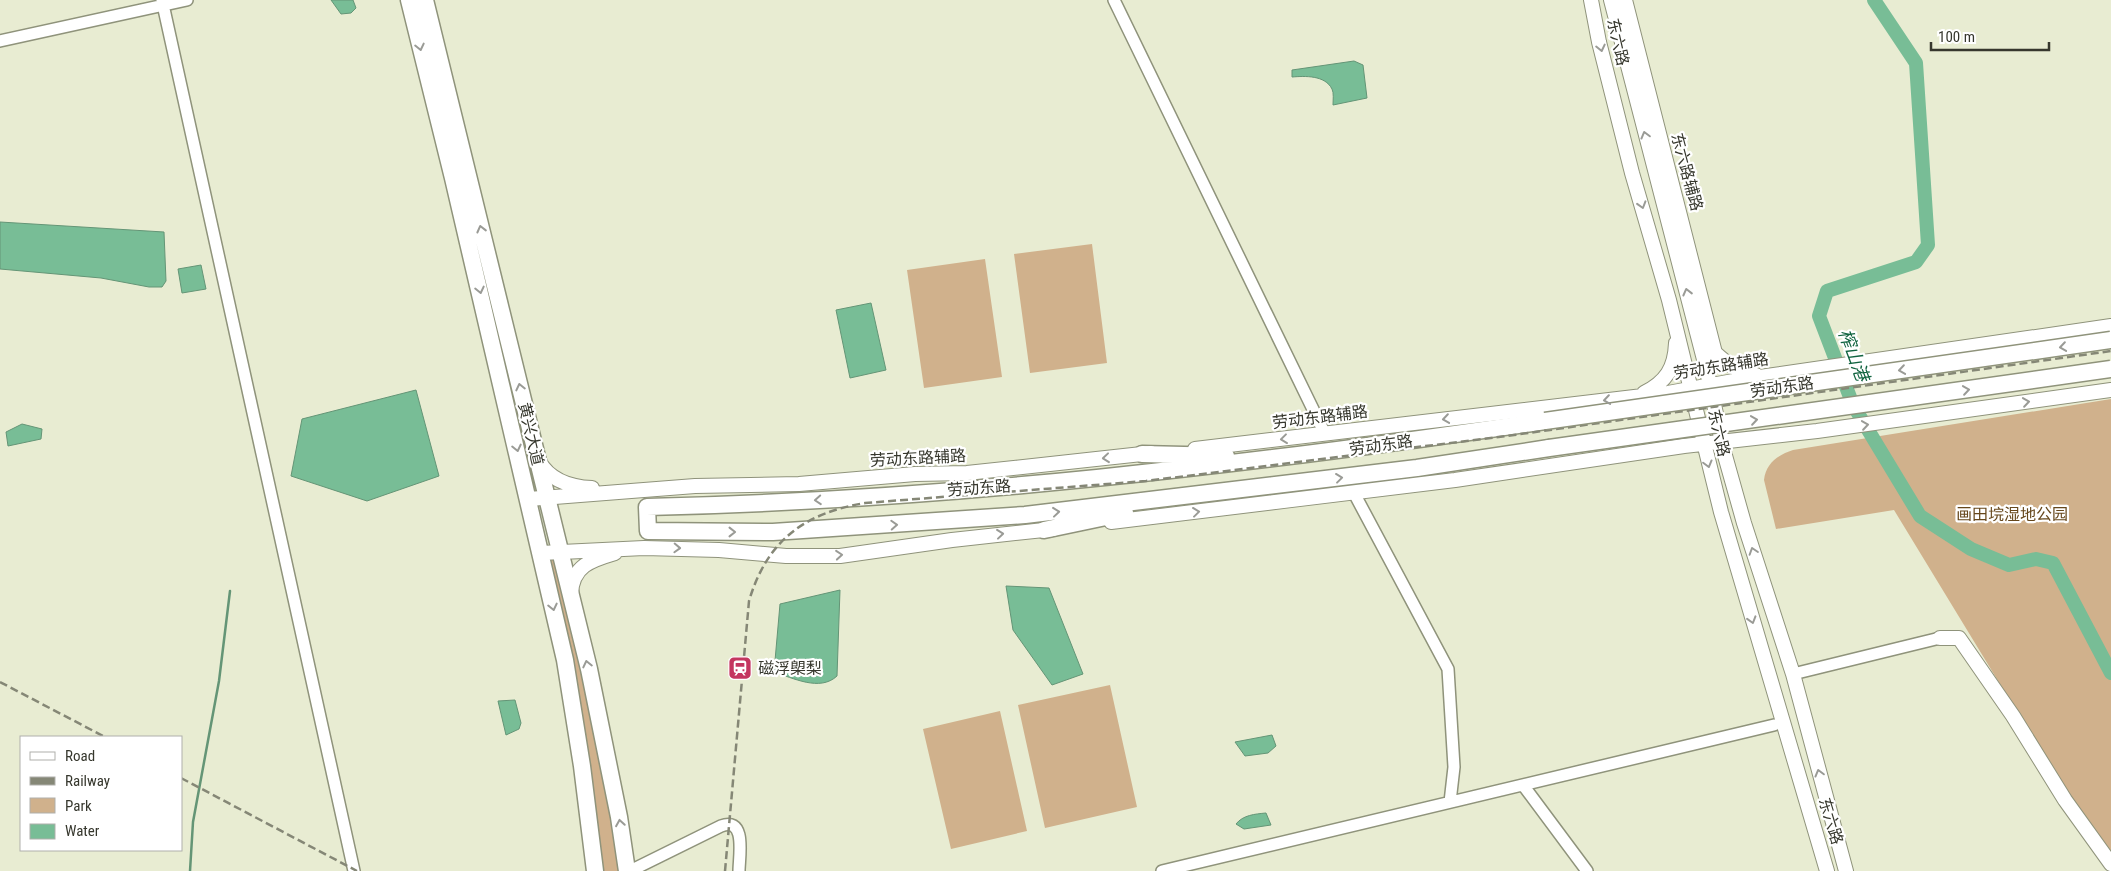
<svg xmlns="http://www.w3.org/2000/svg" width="2111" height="871" font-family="'Roboto Condensed','Noto Sans SC',sans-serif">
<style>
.green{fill:#d0b18c}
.water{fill:#78bd96;stroke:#649576}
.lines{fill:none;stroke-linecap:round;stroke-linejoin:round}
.stream{stroke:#649576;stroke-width:2.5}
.river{stroke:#78bd96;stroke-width:14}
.minor-casing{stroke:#8f937b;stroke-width:14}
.major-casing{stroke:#8f937b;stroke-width:16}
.highway-casing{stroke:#8f937b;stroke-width:19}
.minor{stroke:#fff;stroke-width:11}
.major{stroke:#fff;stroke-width:14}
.highway{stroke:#fff;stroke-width:16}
.rail{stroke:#858776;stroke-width:2.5;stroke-dasharray:8 4;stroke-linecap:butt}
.highway-bridge-casing{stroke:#8f937b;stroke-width:19;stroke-linecap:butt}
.highway-bridge{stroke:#fff;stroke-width:16}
.oneway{stroke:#9a9b96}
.labels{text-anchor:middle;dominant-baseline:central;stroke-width:4.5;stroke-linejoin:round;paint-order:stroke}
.street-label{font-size:16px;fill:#36372d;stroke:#fff}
.park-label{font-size:16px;fill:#66471b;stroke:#fff}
.poi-label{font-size:16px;fill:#36372d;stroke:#fff;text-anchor:start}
.water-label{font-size:18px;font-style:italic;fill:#116440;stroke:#fff}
</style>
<rect width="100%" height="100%" fill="#e8ecd2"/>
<path class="green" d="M 1092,244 L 1107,363 L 1030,373 L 1014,254 Z
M 985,259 L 1002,377 L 924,388 L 907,270 Z
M 2111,399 L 2111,855 L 2070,799 L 1894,510 L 1776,529 L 1764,480 C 1766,463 1778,455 1793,450 Z
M 552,553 C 579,658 604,763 620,871 L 602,871 L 548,554 Z
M 1110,685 L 1137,807 L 1045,828 L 1018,705 Z
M 1000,711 L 1027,831 L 951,849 L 923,729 Z"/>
<path class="water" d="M 331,0 L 353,0 L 356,8 L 351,13 L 341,14 Z
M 1354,61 L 1363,65 L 1367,98 L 1333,105 C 1333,100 1334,93 1332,89 C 1325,75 1305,76 1292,77 L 1292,70 Z
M 0,222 L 164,232 L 166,281 L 162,287 L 149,287 L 101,278 L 0,269 Z
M 201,265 L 206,289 L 182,293 L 178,269 Z
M 871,303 L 886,370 L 850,378 L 836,310 Z
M 416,390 L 439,476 L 367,501 L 291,476 L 302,419 Z
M 22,424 L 42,429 L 41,439 L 8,446 L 6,432 Z
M 1006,586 L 1049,588 L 1083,674 L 1052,685 L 1013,630 Z
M 840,590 L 837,676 C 820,692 793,678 774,672 L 780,604 Z
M 515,700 L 521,723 L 519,729 L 506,735 L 498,701 Z
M 1272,735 L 1276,746 L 1268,753 L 1245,756 L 1235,742 Z
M 1266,813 L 1271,825 L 1244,829 L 1236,824 C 1243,815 1255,814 1266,813 Z"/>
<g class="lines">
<path class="stream" d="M 190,871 L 193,822 L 219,681 L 230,591"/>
<path class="river" d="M 1874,0 L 1916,63 L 1928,245 L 1916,262 L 1827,291 L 1819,316 L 1853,405 L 1920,516 L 1971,549 L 2009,565 L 2036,559 L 2053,563 L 2111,673"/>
<g class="minor-casing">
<path id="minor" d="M 162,0 L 354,871
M 1114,0 L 1325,434
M 0,41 L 187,0
M 1354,493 L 1448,669 L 1454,767 L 1450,802
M 1793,674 L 1940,638
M 1523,785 L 1587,871
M 630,871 L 721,826 C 747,816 739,857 739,871
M 1162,871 L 1774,725"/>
</g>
<g class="major-casing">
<path id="major" d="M 1591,0 L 1599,42 L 1632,173 L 1669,300 L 1721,512 L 1827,871
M 1611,0 L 1707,371 L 1724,452 L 1744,523 L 1793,674 L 1846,871
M 1625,0 L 1715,353
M 1709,347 C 1723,361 1736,372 1756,375
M 1644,393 C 1666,382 1675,368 1676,343
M 1195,449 L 1668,393 L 1739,380 L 2111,326
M 539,461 C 550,481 570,487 592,488
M 529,499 L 695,486 L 799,484 L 915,474 L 967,473 L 1151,453
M 1111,522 L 1455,480 L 1684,446 L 1817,431 L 2111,390
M 541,553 L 644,548 L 719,550 L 786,556 L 840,556 L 952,540 L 1053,529
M 571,594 C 572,566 591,560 615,553
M 1940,638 L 1959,638 L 2013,716 L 2065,800 L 2111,864"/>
</g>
<g class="highway-casing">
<path id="highway" d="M 409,0 L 453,178 L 565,660 L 582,766 L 595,871
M 425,0 L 589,669 L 619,817 L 627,871
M 1545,421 C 1247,465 948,500 647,507 L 648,531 L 773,532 L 1025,515 L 1417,468 L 1549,448
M 1142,454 L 1226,456
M 1044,530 L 1125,513"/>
</g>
<use href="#minor" class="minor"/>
<use href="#major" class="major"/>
<use href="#highway" class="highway"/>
<path class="rail" d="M 0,682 L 105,737
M 181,778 L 357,871
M 725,871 L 749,601 C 767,540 805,513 865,503 L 1146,481 L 1514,435 L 2111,351"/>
<g class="highway-bridge-casing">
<path id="highway-bridge" d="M 1545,421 L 2111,340
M 1549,448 L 2111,369"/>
</g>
<use href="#highway-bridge" class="highway-bridge"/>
</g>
<defs><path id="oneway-chevron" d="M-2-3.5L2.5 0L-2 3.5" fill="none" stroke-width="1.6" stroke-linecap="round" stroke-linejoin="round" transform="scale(1.25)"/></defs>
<g class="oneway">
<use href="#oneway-chevron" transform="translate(420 47) rotate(77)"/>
<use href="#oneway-chevron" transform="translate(1601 48) rotate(77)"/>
<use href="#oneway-chevron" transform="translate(1645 135) rotate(-105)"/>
<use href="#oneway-chevron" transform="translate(1642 205) rotate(73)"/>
<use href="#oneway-chevron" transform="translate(481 229) rotate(-104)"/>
<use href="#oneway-chevron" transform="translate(480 290) rotate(77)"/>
<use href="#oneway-chevron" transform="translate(1687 292) rotate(-104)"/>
<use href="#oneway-chevron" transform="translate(2063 347) rotate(172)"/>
<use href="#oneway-chevron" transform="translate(1902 370) rotate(172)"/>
<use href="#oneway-chevron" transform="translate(520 387) rotate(-103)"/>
<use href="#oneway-chevron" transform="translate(1966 390) rotate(-8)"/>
<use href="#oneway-chevron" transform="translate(1607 400) rotate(172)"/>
<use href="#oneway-chevron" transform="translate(2026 402) rotate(-8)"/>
<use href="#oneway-chevron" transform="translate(1446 419) rotate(172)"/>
<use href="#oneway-chevron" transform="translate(1754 420) rotate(-8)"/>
<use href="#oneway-chevron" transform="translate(1865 425) rotate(-8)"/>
<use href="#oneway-chevron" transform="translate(1284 439) rotate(173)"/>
<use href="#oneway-chevron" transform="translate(517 448) rotate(77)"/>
<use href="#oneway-chevron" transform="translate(1106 458) rotate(174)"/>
<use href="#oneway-chevron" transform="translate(1708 464) rotate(75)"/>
<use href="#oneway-chevron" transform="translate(1339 478) rotate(-7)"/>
<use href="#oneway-chevron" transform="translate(818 500) rotate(176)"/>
<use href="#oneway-chevron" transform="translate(1056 512) rotate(-6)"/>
<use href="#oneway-chevron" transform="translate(1196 512) rotate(-7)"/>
<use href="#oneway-chevron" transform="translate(894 525) rotate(-3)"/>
<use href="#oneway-chevron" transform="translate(732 532)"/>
<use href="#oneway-chevron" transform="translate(1000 534) rotate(-6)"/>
<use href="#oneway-chevron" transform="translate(677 548) rotate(2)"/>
<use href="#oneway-chevron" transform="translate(1753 551) rotate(-108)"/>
<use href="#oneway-chevron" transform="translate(839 555) rotate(-5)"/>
<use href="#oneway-chevron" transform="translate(553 607) rotate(77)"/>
<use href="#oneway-chevron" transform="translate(1752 620) rotate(73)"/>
<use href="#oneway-chevron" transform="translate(587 664) rotate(-103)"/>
<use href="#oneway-chevron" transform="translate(1819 773) rotate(-105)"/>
<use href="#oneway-chevron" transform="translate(620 823) rotate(-99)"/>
</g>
<defs>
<g id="station-square" transform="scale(1.25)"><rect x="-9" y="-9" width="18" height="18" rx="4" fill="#c43660" stroke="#fff"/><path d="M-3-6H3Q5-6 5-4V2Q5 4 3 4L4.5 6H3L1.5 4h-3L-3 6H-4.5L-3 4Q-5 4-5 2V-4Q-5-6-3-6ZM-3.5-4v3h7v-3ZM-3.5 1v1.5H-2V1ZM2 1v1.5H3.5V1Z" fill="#fff"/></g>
</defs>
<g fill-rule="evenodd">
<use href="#station-square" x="740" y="668"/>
</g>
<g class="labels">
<g class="street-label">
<text transform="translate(1618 42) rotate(77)">东六路</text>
<text transform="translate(1687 172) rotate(75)">东六路辅路</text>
<text transform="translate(1721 366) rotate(-9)">劳动东路辅路</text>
<text transform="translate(1782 387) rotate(-8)">劳动东路</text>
<text transform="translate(1320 417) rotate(-7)">劳动东路辅路</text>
<text transform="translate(1719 433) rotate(77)">东六路</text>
<text transform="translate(531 434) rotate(77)">黄兴大道</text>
<text transform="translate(1381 445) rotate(-8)">劳动东路</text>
<text transform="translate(918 458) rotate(-3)">劳动东路辅路</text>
<text transform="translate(979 488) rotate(-4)">劳动东路</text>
<text transform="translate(1831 821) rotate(73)">东六路</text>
</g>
<g class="park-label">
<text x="2012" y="514">画田垸湿地公园</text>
</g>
<g class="poi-label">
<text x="758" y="668">磁浮㮾梨</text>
</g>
<g class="water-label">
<text transform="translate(1854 355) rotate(69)">榨山港</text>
</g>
</g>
<rect x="20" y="736" width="162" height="115" fill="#ffffff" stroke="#afafab"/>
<rect x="30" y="752" width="25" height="8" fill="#ffffff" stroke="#afafab"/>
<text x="65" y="761" font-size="15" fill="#36372d">Road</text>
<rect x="30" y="777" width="25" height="8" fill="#858776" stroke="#afafab"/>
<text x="65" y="786" font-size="15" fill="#36372d">Railway</text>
<rect x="30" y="798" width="25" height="15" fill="#d0b18c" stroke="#afafab"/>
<text x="65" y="811" font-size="15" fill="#36372d">Park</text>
<rect x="30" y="824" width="25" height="15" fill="#78bd96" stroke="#afafab"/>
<text x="65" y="836" font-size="15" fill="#36372d">Water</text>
<path d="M1931 42v8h118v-8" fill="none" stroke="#36372d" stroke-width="2.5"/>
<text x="1938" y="42" font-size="15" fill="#36372d" stroke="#ffffff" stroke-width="4" paint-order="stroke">100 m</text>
</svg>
